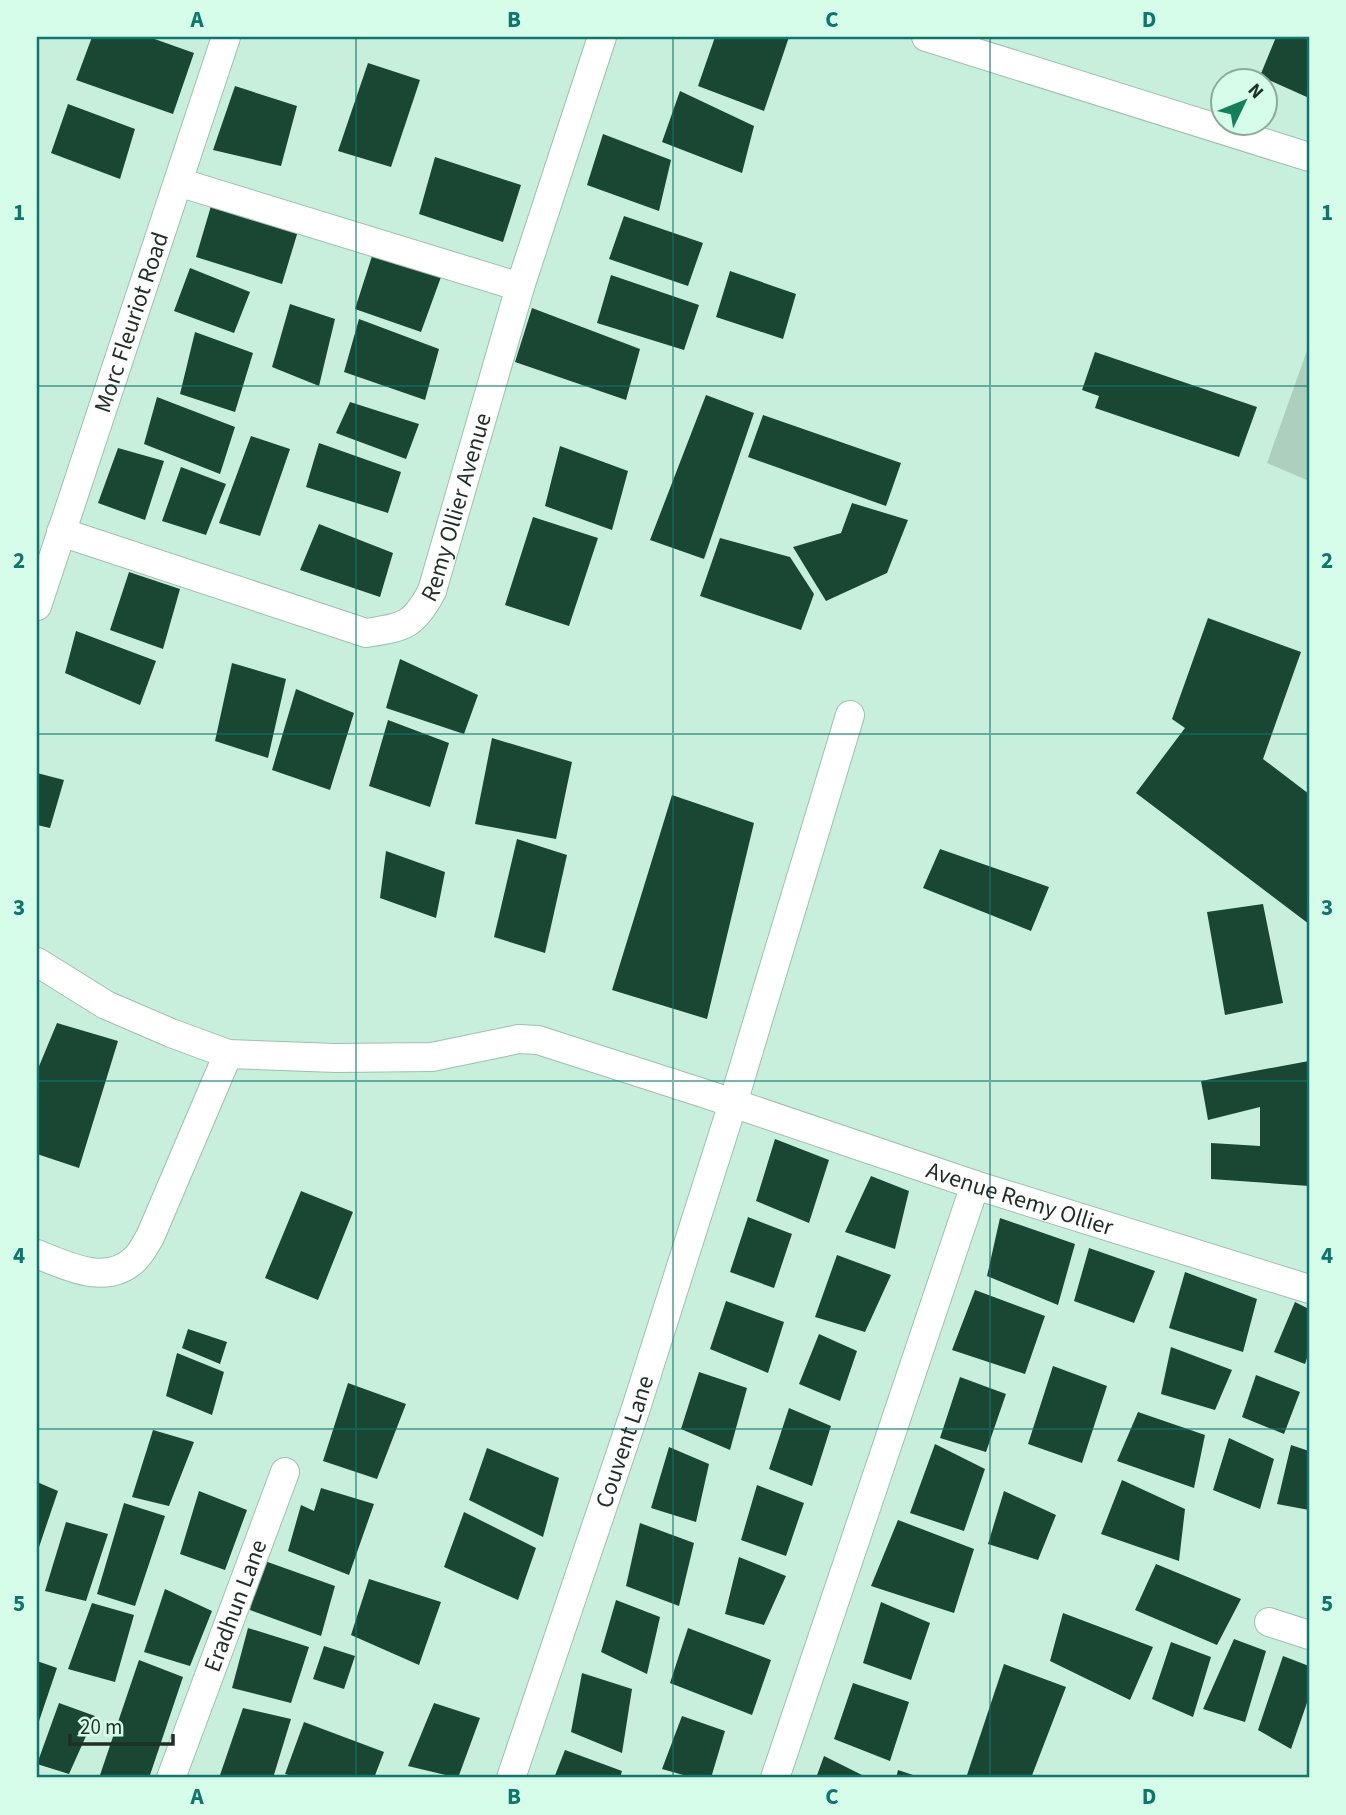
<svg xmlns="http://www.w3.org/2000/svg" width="1346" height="1815" font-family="'Source Sans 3',sans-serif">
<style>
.green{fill:#adcfbe}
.building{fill:#1a4634}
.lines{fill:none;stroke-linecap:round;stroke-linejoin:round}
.street-casing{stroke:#9bc1ae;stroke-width:30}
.street{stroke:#fff;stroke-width:28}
.grid{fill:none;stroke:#0f766e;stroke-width:2;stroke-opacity:0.55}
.labels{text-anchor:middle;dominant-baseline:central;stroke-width:7;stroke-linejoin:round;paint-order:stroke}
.street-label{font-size:24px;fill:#1f2e27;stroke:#d5fde9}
.neatline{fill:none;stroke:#0f766e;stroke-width:2.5}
.grid-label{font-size:23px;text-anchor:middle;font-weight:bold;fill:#0f766e}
</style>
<rect width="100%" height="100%" fill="#c8efdc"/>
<path class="green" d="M 1309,345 L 1309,481 L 1267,463 Z"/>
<path class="building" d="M 92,37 L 149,37 L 194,53 L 173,114 L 76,80 Z
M 715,37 L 789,37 L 764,111 L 698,86 Z
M 1276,37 L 1309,37 L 1309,98 L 1260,76 Z
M 368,63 L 420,80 L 391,167 L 338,151 Z
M 235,86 L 297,106 L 281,166 L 213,150 Z
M 680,91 L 754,126 L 742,173 L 662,142 Z
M 68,104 L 135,129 L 120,179 L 51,153 Z
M 603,134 L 671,160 L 659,211 L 587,185 Z
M 435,157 L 521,185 L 503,242 L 419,214 Z
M 211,206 L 298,231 L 282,284 L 196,257 Z
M 624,216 L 703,243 L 688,286 L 609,259 Z
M 373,253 L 441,277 L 421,332 L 355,309 Z
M 190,268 L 250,292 L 234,333 L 174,311 Z
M 730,271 L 796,294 L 783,339 L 716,317 Z
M 611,275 L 699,305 L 684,350 L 597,323 Z
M 290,304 L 335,319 L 319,386 L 272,367 Z
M 532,308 L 640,349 L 626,400 L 515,362 Z
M 359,319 L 439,349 L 425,400 L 344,372 Z
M 195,332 L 253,353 L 235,412 L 180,394 Z
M 1095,352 L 1257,407 L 1239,457 L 1095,408 L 1099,396 L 1082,390 Z
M 706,395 L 754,413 L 704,559 L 650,540 Z
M 157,397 L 235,427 L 220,474 L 144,444 Z
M 350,402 L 419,424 L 406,459 L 336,433 Z
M 763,415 L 901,463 L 886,506 L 748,457 Z
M 251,436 L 290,449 L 260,536 L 219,523 Z
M 319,443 L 401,472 L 388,513 L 306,487 Z
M 560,446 L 628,471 L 612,530 L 545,506 Z
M 118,448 L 164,461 L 145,520 L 98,503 Z
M 181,467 L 226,484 L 206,535 L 162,521 Z
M 852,503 L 908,520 L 887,573 L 826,601 L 793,547 L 841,533 Z
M 533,517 L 598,538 L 569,626 L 505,605 Z
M 319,524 L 393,553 L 380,597 L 300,570 Z
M 720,538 L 790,557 L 814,594 L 801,630 L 700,596 Z
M 129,572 L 180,589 L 163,649 L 110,630 Z
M 1208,618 L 1301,652 L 1263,759 L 1309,794 L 1309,924 L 1136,793 L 1185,728 L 1172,719 Z
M 76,631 L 156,661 L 140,705 L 65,673 Z
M 400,659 L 478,695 L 464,734 L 386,708 Z
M 232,663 L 286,679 L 268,758 L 215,741 Z
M 296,689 L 354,713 L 330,790 L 272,770 Z
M 388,720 L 449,743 L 430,807 L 369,786 Z
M 492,738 L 572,762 L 556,839 L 475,824 Z
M 37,773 L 64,780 L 50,828 L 37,825 Z
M 672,795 L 754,823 L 707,1019 L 612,990 Z
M 517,839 L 567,855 L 545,953 L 494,937 Z
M 940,849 L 1049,887 L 1031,931 L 923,888 Z
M 386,851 L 445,872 L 436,918 L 380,898 Z
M 1263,904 L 1283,1003 L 1225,1015 L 1207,912 Z
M 57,1023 L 118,1041 L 79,1168 L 37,1154 L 37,1071 Z
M 1309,1061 L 1309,1186 L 1211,1179 L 1211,1143 L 1260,1146 L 1260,1107 L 1208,1120 L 1201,1081 Z
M 775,1139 L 829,1160 L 809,1223 L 756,1201 Z
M 871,1176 L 909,1191 L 895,1249 L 845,1232 Z
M 301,1191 L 353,1212 L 318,1300 L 265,1278 Z
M 748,1217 L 792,1234 L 774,1288 L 730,1272 Z
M 1000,1218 L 1075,1244 L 1058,1305 L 987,1276 Z
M 1089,1248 L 1155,1271 L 1134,1323 L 1074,1301 Z
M 837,1255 L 891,1275 L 865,1332 L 815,1317 Z
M 1185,1272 L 1257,1299 L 1243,1352 L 1169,1328 Z
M 975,1290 L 1045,1316 L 1025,1374 L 952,1350 Z
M 726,1301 L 784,1322 L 768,1373 L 710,1349 Z
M 1295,1302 L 1309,1309 L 1309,1352 L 1305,1364 L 1274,1352 Z
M 188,1329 L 227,1342 L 220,1364 L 182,1348 Z
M 819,1334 L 857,1351 L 840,1401 L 799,1384 Z
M 1171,1347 L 1232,1370 L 1215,1410 L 1161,1394 Z
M 177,1353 L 224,1372 L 212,1415 L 166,1396 Z
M 1053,1366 L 1107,1386 L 1082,1463 L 1028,1444 Z
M 699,1372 L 747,1388 L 730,1450 L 681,1429 Z
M 1256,1375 L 1300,1392 L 1284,1434 L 1242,1417 Z
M 960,1377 L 1006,1394 L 986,1452 L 940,1438 Z
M 348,1383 L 406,1404 L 377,1479 L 323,1461 Z
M 789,1408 L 831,1426 L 812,1486 L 769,1469 Z
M 1138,1412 L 1205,1435 L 1194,1488 L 1117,1461 Z
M 153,1430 L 194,1442 L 169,1506 L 132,1497 Z
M 1229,1438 L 1274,1459 L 1260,1509 L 1213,1490 Z
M 935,1444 L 985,1469 L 964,1531 L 910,1513 Z
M 1291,1445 L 1309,1451 L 1309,1510 L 1277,1504 Z
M 669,1447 L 709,1464 L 696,1522 L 651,1508 Z
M 487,1448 L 559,1478 L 543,1537 L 469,1500 Z
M 1122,1480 L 1185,1509 L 1179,1561 L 1101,1534 Z
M 37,1482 L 58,1491 L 37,1553 Z
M 757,1485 L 804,1503 L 786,1556 L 741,1540 Z
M 321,1488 L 374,1504 L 349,1575 L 288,1551 L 301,1505 L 314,1511 Z
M 199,1491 L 247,1510 L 225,1570 L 180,1554 Z
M 1004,1491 L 1056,1515 L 1038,1560 L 988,1544 Z
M 124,1503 L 165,1516 L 135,1606 L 97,1594 Z
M 464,1512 L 536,1548 L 518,1600 L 444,1567 Z
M 898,1520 L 974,1549 L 954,1613 L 871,1586 Z
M 66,1522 L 108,1534 L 86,1601 L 45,1591 Z
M 640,1523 L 694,1543 L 679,1606 L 626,1586 Z
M 739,1557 L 786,1576 L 764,1625 L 725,1614 Z
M 262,1560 L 335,1586 L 321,1636 L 250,1610 Z
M 1156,1564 L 1241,1599 L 1217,1645 L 1135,1610 Z
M 369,1579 L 441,1602 L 419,1665 L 351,1635 Z
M 165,1589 L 212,1611 L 190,1666 L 144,1652 Z
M 616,1600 L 660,1617 L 647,1674 L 601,1652 Z
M 881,1602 L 930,1623 L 911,1680 L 863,1663 Z
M 92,1603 L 134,1615 L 115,1682 L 68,1669 Z
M 1063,1613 L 1153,1647 L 1130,1700 L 1050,1661 Z
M 248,1628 L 309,1647 L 291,1703 L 232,1688 Z
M 688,1628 L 771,1660 L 752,1715 L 670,1683 Z
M 1234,1639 L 1266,1651 L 1245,1722 L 1203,1709 Z
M 1171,1642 L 1211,1657 L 1193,1717 L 1152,1699 Z
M 324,1646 L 355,1656 L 344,1689 L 313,1679 Z
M 1283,1656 L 1309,1666 L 1309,1697 L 1291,1749 L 1258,1730 Z
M 139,1660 L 183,1677 L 149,1778 L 99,1778 Z
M 37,1661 L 57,1668 L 37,1727 Z
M 1004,1664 L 1066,1687 L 1031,1778 L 966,1778 Z
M 582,1673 L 632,1689 L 622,1753 L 571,1732 Z
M 853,1683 L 909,1702 L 890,1761 L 834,1739 Z
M 59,1703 L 95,1716 L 69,1774 L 37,1764 Z
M 434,1703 L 480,1718 L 458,1778 L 408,1766 Z
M 243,1708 L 291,1719 L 273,1778 L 219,1778 Z
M 682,1716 L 725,1731 L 711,1778 L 694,1778 L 662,1769 Z
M 304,1722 L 384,1752 L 374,1778 L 299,1778 L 285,1774 Z
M 565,1750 L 622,1771 L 620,1778 L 554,1778 Z
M 824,1756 L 868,1778 L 816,1778 Z
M 898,1770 L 922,1778 L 896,1778 Z"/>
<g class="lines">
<g class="street-casing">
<g id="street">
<path d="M 926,37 L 1309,157"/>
<path d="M 178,182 L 520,287"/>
<path id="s1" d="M 61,532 L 366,633 C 403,627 413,627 432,591 L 520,287 L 602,37"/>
<path id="s2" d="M 37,606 L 226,37"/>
<path id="s3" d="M 37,962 L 106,1005 L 171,1033 L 228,1054 L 336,1058 L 432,1057 L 519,1039 L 538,1040 L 706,1094 L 975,1185 L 1309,1289"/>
<path d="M 37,1254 C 67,1266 106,1286 134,1260 C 141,1254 145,1245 150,1237 L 228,1054"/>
<path d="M 1269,1622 L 1309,1635"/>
<path id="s4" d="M 171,1778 L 285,1472"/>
<path id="s5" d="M 511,1778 L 636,1408 L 733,1103 L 850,715"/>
<path d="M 775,1778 L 975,1185"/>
</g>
</g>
<use href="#street" class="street"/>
</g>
<path class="grid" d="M 356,37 L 356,1778M 673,37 L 673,1778M 990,37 L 990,1778M 37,386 L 1309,386M 37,734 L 1309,734M 37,1081 L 1309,1081M 37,1429 L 1309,1429"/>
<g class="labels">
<g class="street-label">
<text stroke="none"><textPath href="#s2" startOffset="299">Morc Fleuriot Road</textPath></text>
<text stroke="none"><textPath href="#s1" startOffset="492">Remy Ollier Avenue</textPath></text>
<text stroke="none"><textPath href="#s3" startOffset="1032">Avenue Remy Ollier</textPath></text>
<text stroke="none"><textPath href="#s5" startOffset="355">Couvent Lane</textPath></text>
<text stroke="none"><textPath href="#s4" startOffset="184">Eradhun Lane</textPath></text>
</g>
</g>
<rect width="1346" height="1815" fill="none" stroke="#d5fde9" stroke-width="77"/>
<g transform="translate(1244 102) rotate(47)"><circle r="33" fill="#d5fde9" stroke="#8caa9b" stroke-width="2"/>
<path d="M0-5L12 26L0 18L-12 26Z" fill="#137f5b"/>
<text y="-10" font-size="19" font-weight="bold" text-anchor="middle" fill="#1f2e27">N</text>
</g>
<path d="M70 1734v10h103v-10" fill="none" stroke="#1f2e27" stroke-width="3.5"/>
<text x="80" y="1734" font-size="21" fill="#1f2e27" stroke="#d5fde9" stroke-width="5" paint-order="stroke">20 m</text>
<rect x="38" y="38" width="1270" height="1738" class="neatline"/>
<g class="grid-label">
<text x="197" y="27">A</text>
<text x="514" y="27">B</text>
<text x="832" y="27">C</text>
<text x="1149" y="27">D</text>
<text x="19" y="220">1</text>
<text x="1327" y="220">1</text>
<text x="19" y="568">2</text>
<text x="1327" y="568">2</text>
<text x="19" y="915">3</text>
<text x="1327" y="915">3</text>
<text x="19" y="1263">4</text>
<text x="1327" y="1263">4</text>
<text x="19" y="1611">5</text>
<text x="1327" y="1611">5</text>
<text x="197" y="1804">A</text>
<text x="514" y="1804">B</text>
<text x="832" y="1804">C</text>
<text x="1149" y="1804">D</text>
</g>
</svg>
